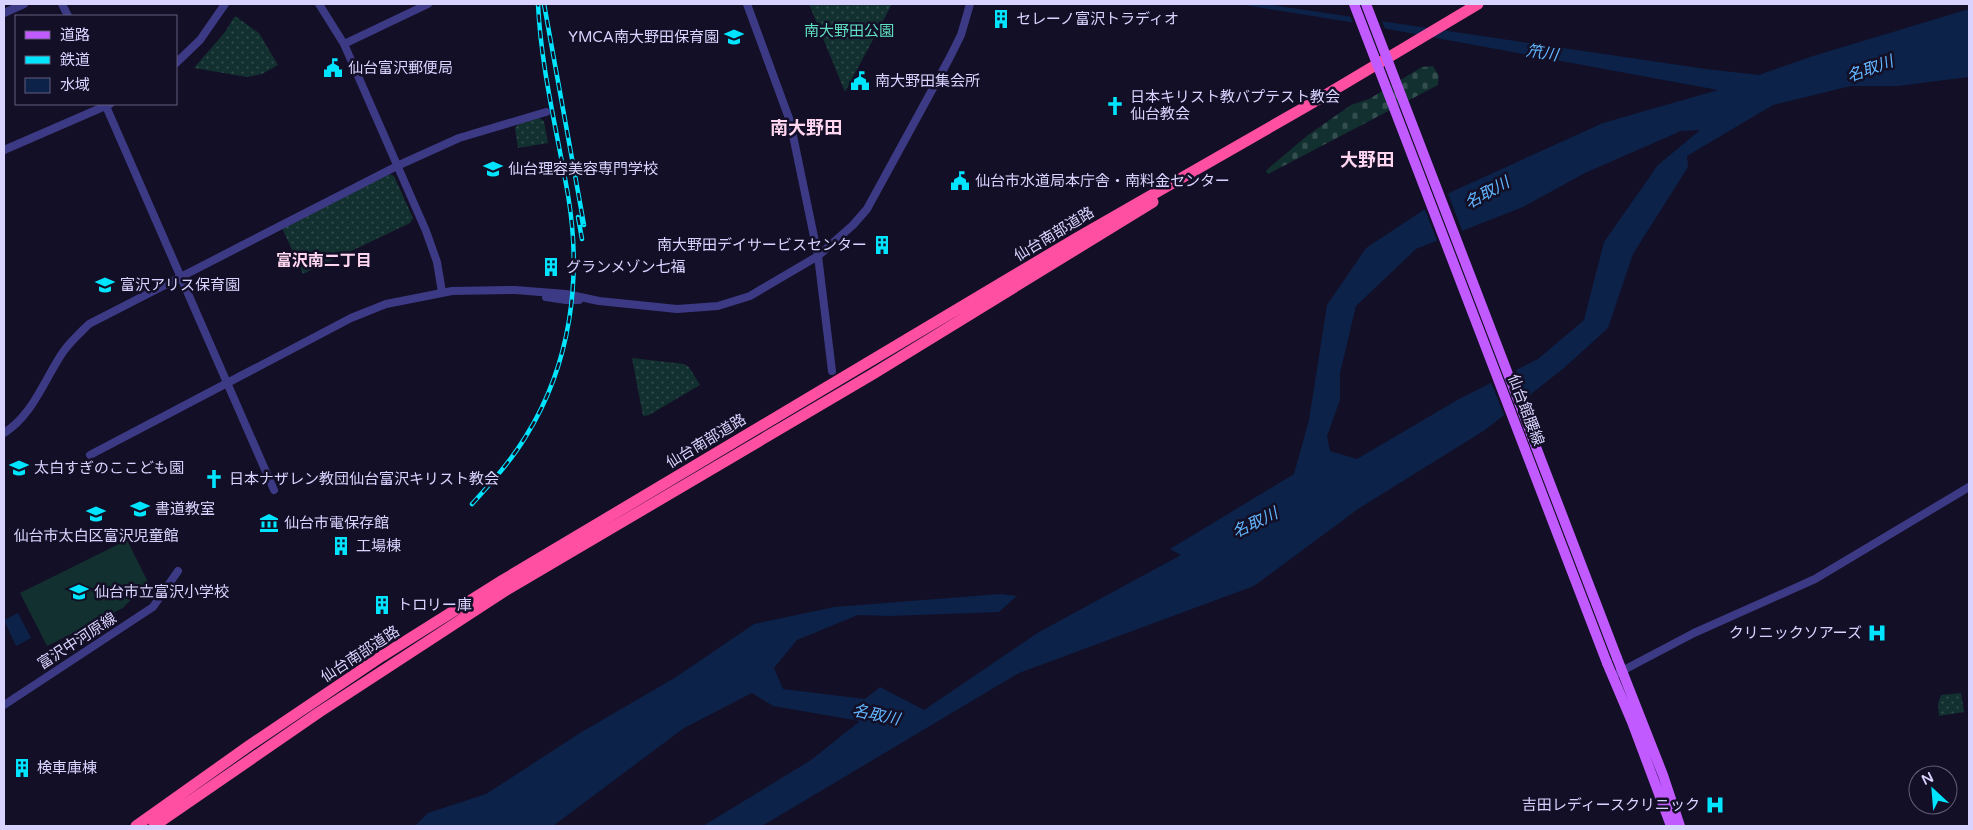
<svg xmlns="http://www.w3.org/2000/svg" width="1973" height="830" font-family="'Varela Round','Noto Sans JP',sans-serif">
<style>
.grass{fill:url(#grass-dots)}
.cemetery{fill:url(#cemetery-stones)}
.pitch{fill:#12302f}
.water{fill:#0c2248;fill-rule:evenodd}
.pier{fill:#130f26}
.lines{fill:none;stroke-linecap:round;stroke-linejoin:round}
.minor{stroke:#3d3a85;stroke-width:8}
.major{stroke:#c25bff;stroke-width:10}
.highway{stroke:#ff4fa3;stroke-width:11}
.rail-casing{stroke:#00e5ff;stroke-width:4.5}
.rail{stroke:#130f26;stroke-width:2.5;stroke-dasharray:8;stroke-linecap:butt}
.major-bridge{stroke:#c25bff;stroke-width:10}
.labels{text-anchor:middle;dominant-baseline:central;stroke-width:5;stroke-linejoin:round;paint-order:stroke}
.poi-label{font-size:15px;fill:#d9d4ff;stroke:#130f26;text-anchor:start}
.park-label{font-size:15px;fill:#5fe0c0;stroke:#130f26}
.street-label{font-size:15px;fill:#d9d4ff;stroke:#130f26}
.water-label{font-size:16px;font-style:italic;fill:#62b6ff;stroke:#130f26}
.neighbourhood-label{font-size:16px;font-weight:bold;fill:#ffd6f0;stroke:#130f26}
.quarter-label{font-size:18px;font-weight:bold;fill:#ffd6f0;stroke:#130f26}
</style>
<defs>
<pattern id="grass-dots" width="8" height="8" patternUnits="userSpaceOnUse" patternTransform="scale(1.25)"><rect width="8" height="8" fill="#12302f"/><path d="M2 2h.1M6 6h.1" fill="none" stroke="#344d4e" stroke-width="1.8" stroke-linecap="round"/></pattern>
<pattern id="cemetery-stones" width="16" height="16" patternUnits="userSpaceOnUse" patternTransform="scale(1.25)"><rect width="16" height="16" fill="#12302f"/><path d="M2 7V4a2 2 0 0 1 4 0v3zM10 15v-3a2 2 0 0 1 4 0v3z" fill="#344d4e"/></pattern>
</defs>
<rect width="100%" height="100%" fill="#130f26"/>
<path class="grass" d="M 809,4 L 892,4 L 845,92 Z
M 235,16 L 259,33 L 278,65 L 262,74 L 247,77 L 194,68 L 225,32 Z
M 539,118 L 544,121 L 548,143 L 518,148 L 515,128 L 518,124 Z
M 389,174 L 394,176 L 413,218 L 410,223 L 303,274 L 282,228 Z
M 632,358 L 684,364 L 689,367 L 700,385 L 649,415 L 643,416 Z
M 1961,693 L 1964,712 L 1939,716 L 1938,704 L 1941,695 Z"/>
<path class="cemetery" d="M 1433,66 L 1439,76 L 1438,85 L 1268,174 L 1266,171 L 1270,167 L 1308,135 L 1351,105 L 1369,99 L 1422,67 Z"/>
<path class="pitch" d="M 127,540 L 148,582 L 123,608 L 47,646 L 20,593 Z"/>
<path class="water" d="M 1238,4 L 1265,4 L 1706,69 L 1759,75 L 1813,56 L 1969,9 L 1969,77 L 1898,86 L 1851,86 L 1773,105 L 1687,156 L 1688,167 L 1633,254 L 1608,328 L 1564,368 L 1485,430 L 1358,509 L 1254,586 L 1019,673 L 762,826 L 703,826 L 811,760 L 860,721 L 773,706 L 752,693 L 684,728 L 553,826 L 415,826 L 428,813 L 486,794 L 580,733 L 676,677 L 754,624 L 834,607 L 1000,594 L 1017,596 L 999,612 L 890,616 L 858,615 L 797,640 L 774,668 L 783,689 L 865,699 L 880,687 L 924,710 L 1039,632 L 1181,555 L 1170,549 L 1294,474 L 1309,420 L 1327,305 L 1366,248 L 1451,192 L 1603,123 L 1718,90 L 1350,22 ZM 1700,130 L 1658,165 L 1604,242 L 1584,320 L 1538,359 L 1459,399 L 1357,459 L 1330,451 L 1327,436 L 1340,400 L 1340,373 L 1356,306 L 1416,249 L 1523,207 L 1585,173 L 1681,131 Z
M 18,613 L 31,638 L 16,646 L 4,620 Z"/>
<path class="pier" d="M 1350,15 L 1381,19 L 1386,31 L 1354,26 Z
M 1447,191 L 1463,233 L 1438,243 L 1424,207 Z
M 1515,368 L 1527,400 L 1505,417 L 1490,380 Z"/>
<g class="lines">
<path class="minor" d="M 62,4 L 68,16
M 319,4 L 344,44 L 426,231 L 437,262 L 442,292
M 747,4 L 790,121 L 818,256 L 832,371
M 4,13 L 24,4
M 344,44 L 428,4
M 176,63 L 200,40 L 225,4
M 105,104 L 274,490
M 4,150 L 110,104
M 546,297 L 566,300 L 579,300
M 4,433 C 33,415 44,380 63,352 C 70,342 80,333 89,324 L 397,166 L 459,138 L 546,112
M 90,455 L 351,318 L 386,304 L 452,291 L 515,290 L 566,294 L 599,301 L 677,309 L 718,306 L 750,296 L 818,256 L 853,225 L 867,209 L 949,59 L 961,35 L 970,4
M 1618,673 L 1694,633 L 1815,579 L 1969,487
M 4,705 L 153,607 L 178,571"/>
<path class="major" d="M 1617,658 L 1663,775 L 1680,826
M 1607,663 L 1632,722 L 1671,826"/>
<path class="highway" d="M 136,826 L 250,745 L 382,656 L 503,580 L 1075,239 L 1307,106 L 1478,4
M 154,826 L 318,713 L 505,591 L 873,374 L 1153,202"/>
<g class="rail-casing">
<path id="rail" d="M 544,4 L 584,225
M 578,217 L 582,239
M 472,504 C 491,483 511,461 526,436 C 571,364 582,278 568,195 C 557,131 541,68 538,4"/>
</g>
<use href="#rail" class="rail"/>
<path class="major-bridge" d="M 1354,4 L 1607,663
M 1366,4 L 1617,658"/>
</g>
<defs>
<g id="building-bare" transform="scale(1.5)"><path d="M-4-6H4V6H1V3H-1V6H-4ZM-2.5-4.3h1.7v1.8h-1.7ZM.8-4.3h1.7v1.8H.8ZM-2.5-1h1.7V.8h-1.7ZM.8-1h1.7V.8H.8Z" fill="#00e5ff" stroke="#130f26" stroke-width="2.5" paint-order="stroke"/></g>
<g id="school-bare" transform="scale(1.5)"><path d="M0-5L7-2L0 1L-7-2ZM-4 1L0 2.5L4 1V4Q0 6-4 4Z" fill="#00e5ff" stroke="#130f26" stroke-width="2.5" paint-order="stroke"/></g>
<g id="civic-bare" transform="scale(1.5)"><path d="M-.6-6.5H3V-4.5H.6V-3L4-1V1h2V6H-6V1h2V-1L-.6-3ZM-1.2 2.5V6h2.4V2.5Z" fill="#00e5ff" stroke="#130f26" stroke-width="2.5" paint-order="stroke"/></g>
<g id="church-bare" transform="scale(1.5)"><path d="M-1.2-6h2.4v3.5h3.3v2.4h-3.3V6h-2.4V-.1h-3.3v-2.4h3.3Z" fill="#00e5ff" stroke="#130f26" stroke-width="2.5" paint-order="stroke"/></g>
<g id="university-bare" transform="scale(1.5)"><path d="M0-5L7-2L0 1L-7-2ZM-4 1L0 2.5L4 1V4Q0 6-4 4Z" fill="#00e5ff" stroke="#130f26" stroke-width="2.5" paint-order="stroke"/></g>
<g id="museum-bare" transform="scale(1.5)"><path d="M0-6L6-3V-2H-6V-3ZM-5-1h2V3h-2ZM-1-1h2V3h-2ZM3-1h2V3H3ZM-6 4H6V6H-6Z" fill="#00e5ff" stroke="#130f26" stroke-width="2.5" paint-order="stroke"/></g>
<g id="hospital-bare" transform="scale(1.5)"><path d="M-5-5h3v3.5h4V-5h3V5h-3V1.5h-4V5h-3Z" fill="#00e5ff" stroke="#130f26" stroke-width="2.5" paint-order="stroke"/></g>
</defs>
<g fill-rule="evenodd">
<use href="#building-bare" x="1001" y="19"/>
<use href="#school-bare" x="734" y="37"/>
<use href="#civic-bare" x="333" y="68"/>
<use href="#civic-bare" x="860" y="81"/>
<use href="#church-bare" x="1115" y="106"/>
<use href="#university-bare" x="493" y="169"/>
<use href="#civic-bare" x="960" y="181"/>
<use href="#building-bare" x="882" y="245"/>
<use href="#building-bare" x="551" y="267"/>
<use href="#school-bare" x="105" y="285"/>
<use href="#school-bare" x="19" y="468"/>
<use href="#church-bare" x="214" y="479"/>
<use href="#school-bare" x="140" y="509"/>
<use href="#school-bare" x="96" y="514"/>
<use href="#museum-bare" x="269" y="523"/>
<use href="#building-bare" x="341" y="546"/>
<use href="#school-bare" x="79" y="592"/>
<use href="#building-bare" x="382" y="605"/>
<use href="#hospital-bare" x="1877" y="633"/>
<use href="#building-bare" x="22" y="768"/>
<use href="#hospital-bare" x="1715" y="805"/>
</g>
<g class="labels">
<g class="poi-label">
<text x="1016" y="19">セレーノ富沢トラディオ</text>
<text x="719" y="37" text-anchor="end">YMCA南大野田保育園</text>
<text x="348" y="68">仙台富沢郵便局</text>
<text x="875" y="81">南大野田集会所</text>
<text x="1130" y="97">日本キリスト教バプテスト教会<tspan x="1130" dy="17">仙台教会</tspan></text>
<text x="508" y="169">仙台理容美容専門学校</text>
<text x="975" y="181">仙台市水道局本庁舎・南料金センター</text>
<text x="867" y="245" text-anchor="end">南大野田デイサービスセンター</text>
<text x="566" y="267">グランメゾン七福</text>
<text x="120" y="285">富沢アリス保育園</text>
<text x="34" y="468">太白すぎのここども園</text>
<text x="229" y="479">日本ナザレン教団仙台富沢キリスト教会</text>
<text x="155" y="509">書道教室</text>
<text x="284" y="523">仙台市電保存館</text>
<text x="96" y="536" text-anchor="middle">仙台市太白区富沢児童館</text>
<text x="356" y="546">工場棟</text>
<text x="94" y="592">仙台市立富沢小学校</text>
<text x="397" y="605">トロリー庫</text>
<text x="1862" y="633" text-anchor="end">クリニックソアーズ</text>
<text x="37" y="768">検車庫棟</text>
<text x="1700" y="805" text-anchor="end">吉田レディースクリニック</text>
</g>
<g class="park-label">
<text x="849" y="31">南大野田公園</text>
</g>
<g class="street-label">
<text transform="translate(1054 234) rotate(-31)">仙台南部道路</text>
<text transform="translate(1526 410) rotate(69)">仙台館腰線</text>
<text transform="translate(706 441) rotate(-31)">仙台南部道路</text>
<text transform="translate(77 641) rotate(-33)">富沢中河原線</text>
<text transform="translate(360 654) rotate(-33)">仙台南部道路</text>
</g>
<g class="water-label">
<text transform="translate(1542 53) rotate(9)">笊川</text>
<text transform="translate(1870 69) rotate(-20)">名取川</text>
<text transform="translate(1487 193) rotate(-29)">名取川</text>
<text transform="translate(1255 523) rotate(-26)">名取川</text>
<text transform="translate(876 715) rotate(12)">名取川</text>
</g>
<g class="neighbourhood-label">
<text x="324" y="261">富沢南二丁目</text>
</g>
<g class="quarter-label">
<text x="806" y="128">南大野田</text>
<text x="1367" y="160">大野田</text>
</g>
</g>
<rect width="1973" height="830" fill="none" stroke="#d9d4ff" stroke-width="10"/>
<rect x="15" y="15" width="162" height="90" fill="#130f26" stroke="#625e7d"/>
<rect x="25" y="31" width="25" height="8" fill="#c25bff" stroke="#625e7d"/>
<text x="60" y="40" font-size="15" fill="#d9d4ff">道路</text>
<rect x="25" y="56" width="25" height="8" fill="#00e5ff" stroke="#625e7d"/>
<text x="60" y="65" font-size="15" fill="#d9d4ff">鉄道</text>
<rect x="25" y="78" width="25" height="15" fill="#0c2248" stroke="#625e7d"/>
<text x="60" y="90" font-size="15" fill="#d9d4ff">水域</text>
<g transform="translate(1933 790) rotate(334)"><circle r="24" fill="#130f26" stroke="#625e7d"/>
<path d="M0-4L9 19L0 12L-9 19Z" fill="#00e5ff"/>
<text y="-8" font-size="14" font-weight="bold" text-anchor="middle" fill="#d9d4ff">N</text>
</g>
</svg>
